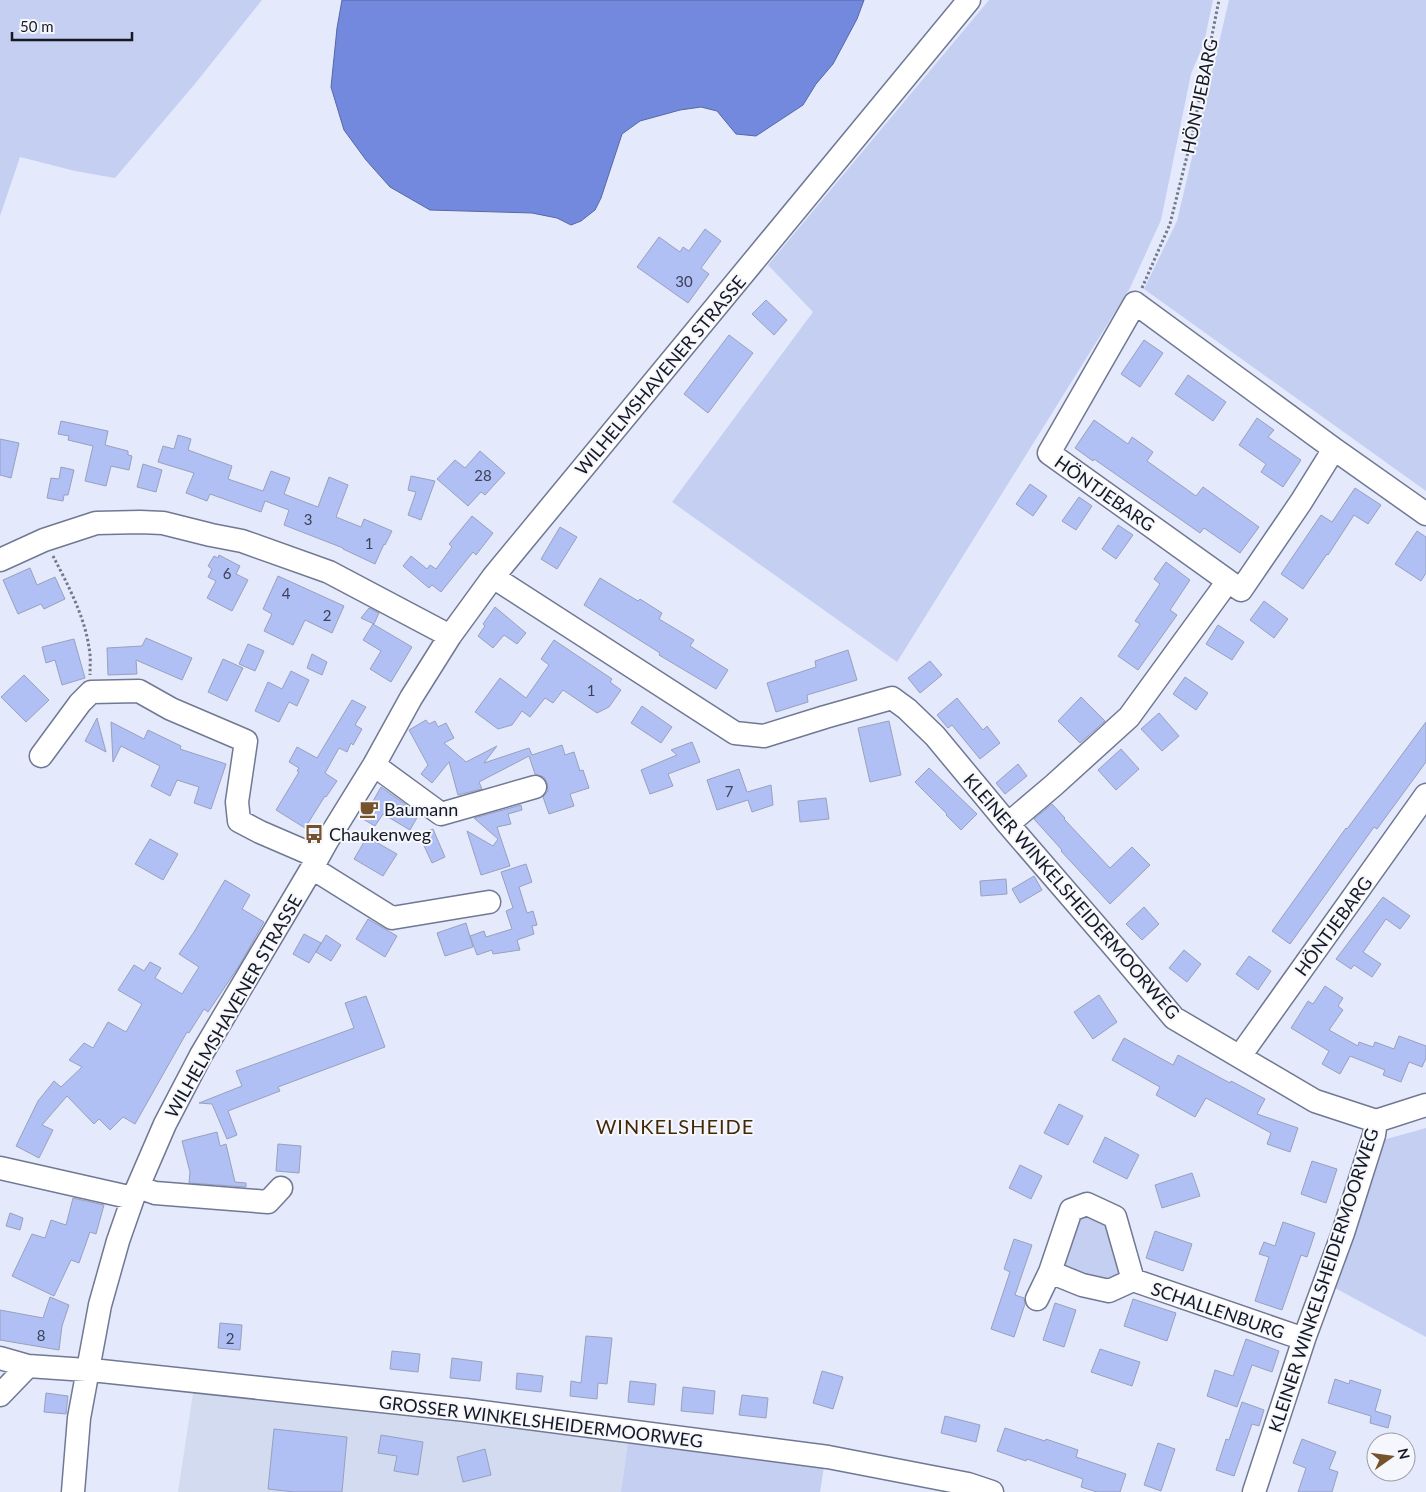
<svg xmlns="http://www.w3.org/2000/svg" width="1426" height="1492" font-family="Lato,sans-serif">
<style>
.built{fill:#d3dbf0}
.green{fill:#c4cff1}
.water{fill:#7389dd;stroke:#5767a5}
.building{fill:#b0bff4;stroke:#98a1bd}
.lines{fill:none;stroke-linecap:round;stroke-linejoin:round}
.minor-casing{stroke:#707893;stroke-width:25}
.path{stroke:#747986;stroke-width:3;stroke-dasharray:2.5 2.5;stroke-linecap:butt}
.minor{stroke:#fff;stroke-width:22}
.labels{text-anchor:middle;dominant-baseline:central;stroke-width:4;stroke-linejoin:round;paint-order:stroke}
.number-label{font-size:15px;fill:#3c4257}
.street-label{font-size:18px;fill:#161923;stroke:#f5f7fd}
.poi-label{font-size:18px;fill:#161923;stroke:#f5f7fd;text-anchor:start}
.quarter-label{font-size:20px;letter-spacing:1px;fill:#422807;stroke:#f5f7fd}
</style>
<rect width="100%" height="100%" fill="#e4eafc"/>
<path class="built" d="M 193,1393 L 628,1441 L 621,1492 L 178,1492 Z"/>
<path class="green" d="M 0,0 L 262,0 L 194,85 L 115,178 L 75,171 L 20,157 L 0,216 Z
M 989,0 L 1213,0 L 1204,43 L 1191,74 L 1161,220 L 1130,288 L 897,662 L 672,502 L 813,312 L 768,265 Z
M 1229,0 L 1426,0 L 1426,491 L 1144,289 L 1177,221 Z
M 1426,1128 L 1426,1337 L 1335,1288 L 1383,1140 Z
M 1084,1210 L 1103,1217 L 1125,1276 C 1116,1274 1108,1276 1102,1283 L 1092,1276 L 1071,1268 L 1064,1271 L 1061,1253 Z
M 628,1441 L 824,1467 L 820,1492 L 621,1492 Z"/>
<path class="water" d="M 342,0 L 864,0 L 857,19 L 833,64 L 816,84 L 803,105 L 756,136 L 736,134 L 717,111 L 701,107 L 680,110 L 640,121 L 622,134 L 601,198 L 595,210 L 581,221 L 571,225 L 557,218 L 532,213 L 430,210 L 390,187 L 366,160 L 344,130 L 331,87 L 337,28 Z"/>
<path class="building" d="M 705,229 L 721,241 L 701,268 L 709,274 L 688,303 L 637,267 L 659,237 L 680,252 L 683,247 L 689,251 Z
M 766,300 L 787,320 L 774,335 L 752,314 Z
M 729,335 L 753,353 L 708,413 L 684,394 Z
M 1144,340 L 1163,353 L 1140,387 L 1121,374 Z
M 1188,375 L 1226,402 L 1213,421 L 1175,394 Z
M 1257,418 L 1274,430 L 1268,437 L 1301,460 L 1283,487 L 1261,472 L 1266,464 L 1239,445 Z
M 1094,420 L 1128,444 L 1132,437 L 1153,452 L 1147,461 L 1196,496 L 1203,487 L 1259,527 L 1240,553 L 1204,528 L 1200,533 L 1094,459 L 1093,461 L 1075,448 Z
M 61,421 L 108,431 L 105,445 L 128,451 L 128,455 L 132,456 L 129,470 L 111,466 L 106,486 L 85,481 L 93,446 L 68,440 L 69,436 L 58,434 Z
M 178,435 L 191,439 L 188,450 L 232,466 L 228,479 L 263,491 L 271,471 L 290,478 L 284,494 L 318,507 L 329,477 L 348,485 L 336,517 L 361,527 L 364,519 L 392,531 L 385,545 L 384,544 L 375,564 L 343,549 L 343,548 L 284,525 L 289,510 L 265,501 L 261,512 L 210,494 L 207,501 L 186,493 L 194,473 L 158,462 L 163,446 L 174,449 Z
M 0,439 L 19,443 L 11,478 L 0,475 Z
M 480,451 L 505,473 L 485,495 L 481,492 L 468,506 L 437,479 L 455,460 L 465,468 Z
M 143,464 L 162,470 L 156,492 L 137,487 Z
M 61,467 L 74,470 L 68,495 L 64,495 L 63,501 L 47,498 L 51,478 L 59,479 Z
M 411,476 L 435,481 L 421,520 L 408,515 L 416,492 L 408,490 Z
M 1030,484 L 1047,496 L 1033,516 L 1016,504 Z
M 1355,488 L 1381,505 L 1368,524 L 1354,515 L 1328,555 L 1327,554 L 1303,589 L 1281,574 L 1321,515 L 1332,522 Z
M 1079,497 L 1092,506 L 1076,530 L 1062,521 Z
M 472,516 L 493,533 L 476,555 L 473,552 L 441,592 L 432,585 L 429,588 L 403,566 L 411,556 L 427,569 L 430,565 L 436,569 L 452,547 L 449,544 Z
M 1118,525 L 1133,535 L 1116,559 L 1102,549 Z
M 560,527 L 577,537 L 557,569 L 541,559 Z
M 1417,531 L 1426,537 L 1426,573 L 1421,581 L 1395,564 Z
M 219,555 L 240,566 L 236,574 L 248,580 L 232,611 L 207,598 L 216,581 L 208,577 L 212,569 L 208,566 L 214,556 L 218,558 Z
M 1166,562 L 1190,580 L 1170,610 L 1177,615 L 1138,670 L 1118,656 L 1140,624 L 1135,621 L 1160,584 L 1154,579 Z
M 30,568 L 37,585 L 55,577 L 65,599 L 44,609 L 41,604 L 18,614 L 3,580 Z
M 278,576 L 344,606 L 332,633 L 305,620 L 293,645 L 264,631 L 272,614 L 263,609 Z
M 600,578 L 638,601 L 640,599 L 662,613 L 659,619 L 694,640 L 690,646 L 728,670 L 716,689 L 659,655 L 660,653 L 584,605 Z
M 1264,601 L 1288,619 L 1274,638 L 1250,620 Z
M 495,607 L 526,633 L 517,644 L 504,635 L 493,648 L 478,636 L 485,626 L 483,624 Z
M 369,608 L 379,613 L 374,624 L 361,618 Z
M 373,624 L 412,647 L 391,682 L 370,669 L 381,651 L 363,640 Z
M 1218,625 L 1244,642 L 1232,660 L 1206,644 Z
M 146,638 L 192,658 L 182,680 L 136,660 L 137,674 L 108,675 L 107,648 L 142,646 Z
M 74,639 L 85,678 L 62,685 L 55,660 L 46,663 L 42,647 Z
M 554,640 L 612,679 L 610,682 L 621,690 L 609,707 L 597,713 L 563,690 L 553,703 L 545,698 L 530,717 L 522,711 L 512,725 L 498,729 L 475,712 L 500,678 L 526,698 L 549,665 L 541,659 Z
M 248,644 L 264,651 L 255,671 L 239,664 Z
M 848,650 L 857,680 L 807,695 L 808,702 L 776,712 L 767,683 L 816,667 L 815,661 Z
M 312,654 L 327,662 L 322,675 L 307,668 Z
M 223,659 L 243,668 L 227,701 L 208,692 Z
M 930,661 L 942,675 L 920,693 L 908,678 Z
M 291,671 L 309,680 L 297,706 L 289,702 L 279,722 L 255,711 L 268,682 L 282,689 Z
M 24,675 L 49,700 L 26,722 L 1,697 Z
M 1185,677 L 1208,693 L 1196,710 L 1173,694 Z
M 1081,697 L 1105,721 L 1080,743 L 1058,721 Z
M 957,698 L 983,730 L 987,726 L 1000,743 L 980,759 L 952,725 L 948,728 L 937,715 Z
M 352,700 L 366,707 L 355,725 L 362,729 L 353,745 L 351,743 L 347,752 L 339,748 L 325,773 L 337,781 L 326,797 L 325,796 L 305,828 L 276,810 L 299,772 L 297,771 L 299,768 L 289,762 L 297,747 L 317,758 Z
M 642,706 L 672,727 L 661,743 L 631,723 Z
M 1159,713 L 1179,736 L 1162,751 L 1141,729 Z
M 97,718 L 106,752 L 85,741 Z
M 426,720 L 429,724 L 435,721 L 438,727 L 446,723 L 454,738 L 444,743 L 466,762 L 497,746 L 484,763 L 529,748 L 532,755 L 562,745 L 565,755 L 574,752 L 580,771 L 583,770 L 589,788 L 570,794 L 574,806 L 549,814 L 543,797 L 548,791 L 547,783 L 544,777 L 535,774 L 529,756 L 479,782 L 482,789 L 458,795 L 449,762 L 432,783 L 421,774 L 428,765 L 409,730 Z
M 889,721 L 901,775 L 870,782 L 858,728 Z
M 111,722 L 144,739 L 148,730 L 181,746 L 180,749 L 226,764 L 211,809 L 194,803 L 199,787 L 177,780 L 170,796 L 151,786 L 160,766 L 121,746 L 113,762 Z
M 1426,722 L 1426,762 L 1377,829 L 1374,827 L 1290,944 L 1272,931 L 1346,828 L 1347,829 Z
M 692,742 L 700,762 L 668,774 L 673,786 L 650,794 L 641,770 L 677,755 L 671,750 Z
M 1121,749 L 1139,769 L 1116,790 L 1098,770 Z
M 1018,764 L 1027,776 L 1005,794 L 996,783 Z
M 929,768 L 977,814 L 961,830 L 946,815 L 947,814 L 915,782 Z
M 739,769 L 747,792 L 771,785 L 773,805 L 752,812 L 748,800 L 717,810 L 707,780 Z
M 381,787 L 419,814 L 410,830 L 383,814 L 375,826 L 363,819 Z
M 826,798 L 829,819 L 800,822 L 798,801 Z
M 1052,804 L 1065,818 L 1064,819 L 1110,868 L 1132,847 L 1150,865 L 1110,904 L 1061,851 L 1062,850 L 1034,819 Z
M 521,805 L 522,810 L 508,814 L 511,824 L 497,827 L 510,866 L 481,875 L 467,831 L 493,846 L 498,839 L 474,818 Z
M 433,829 L 445,857 L 432,863 L 419,835 Z
M 367,837 L 397,854 L 383,876 L 354,859 Z
M 150,839 L 178,854 L 163,880 L 135,864 Z
M 526,864 L 532,882 L 519,887 L 527,913 L 533,911 L 537,925 L 532,926 L 534,934 L 517,940 L 520,950 L 493,954 L 492,950 L 477,955 L 470,936 L 484,931 L 486,937 L 512,929 L 506,911 L 513,908 L 501,872 Z
M 1034,876 L 1042,890 L 1020,903 L 1012,889 Z
M 1006,879 L 1007,894 L 981,896 L 980,881 Z
M 225,880 L 250,895 L 242,909 L 264,922 L 239,966 L 208,1012 L 204,1009 L 189,1033 L 187,1032 L 135,1124 L 123,1117 L 110,1130 L 99,1119 L 94,1124 L 67,1096 L 42,1125 L 53,1130 L 39,1158 L 16,1146 L 38,1101 L 54,1081 L 61,1087 L 82,1067 L 69,1060 L 84,1043 L 93,1048 L 108,1022 L 126,1032 L 142,1004 L 118,990 L 134,965 L 144,971 L 150,962 L 161,968 L 155,978 L 182,994 L 199,967 L 179,954 L 194,932 Z
M 1383,897 L 1410,916 L 1400,929 L 1386,919 L 1363,952 L 1381,964 L 1372,977 L 1354,965 L 1351,969 L 1336,959 Z
M 1144,907 L 1159,924 L 1142,940 L 1126,924 Z
M 368,919 L 397,936 L 385,957 L 356,939 Z
M 466,923 L 473,947 L 445,956 L 437,933 Z
M 304,934 L 321,943 L 309,963 L 293,954 Z
M 326,935 L 341,945 L 331,961 L 316,952 Z
M 1184,950 L 1201,964 L 1187,982 L 1169,968 Z
M 1249,956 L 1271,971 L 1258,990 L 1236,974 Z
M 1325,986 L 1343,998 L 1338,1006 L 1343,1010 L 1329,1030 L 1358,1046 L 1359,1042 L 1373,1047 L 1375,1042 L 1394,1049 L 1399,1036 L 1426,1046 L 1426,1058 L 1422,1067 L 1409,1062 L 1401,1082 L 1383,1075 L 1385,1070 L 1350,1056 L 1340,1074 L 1322,1064 L 1329,1051 L 1291,1028 L 1308,1001 L 1313,1004 Z
M 1099,995 L 1117,1022 L 1093,1039 L 1074,1012 Z
M 366,996 L 385,1047 L 278,1087 L 280,1091 L 228,1111 L 237,1135 L 227,1139 L 212,1104 L 199,1103 L 242,1086 L 236,1071 L 354,1028 L 345,1003 Z
M 1124,1038 L 1173,1065 L 1178,1055 L 1230,1083 L 1231,1081 L 1265,1099 L 1257,1114 L 1298,1128 L 1290,1152 L 1267,1144 L 1271,1133 L 1206,1098 L 1195,1117 L 1156,1095 L 1160,1087 L 1112,1060 Z
M 1059,1104 L 1083,1116 L 1068,1145 L 1044,1133 Z
M 217,1132 L 220,1146 L 226,1144 L 235,1182 L 246,1183 L 246,1187 L 189,1183 L 190,1172 L 182,1141 Z
M 1105,1137 L 1139,1155 L 1127,1179 L 1093,1162 Z
M 278,1144 L 301,1146 L 299,1173 L 276,1171 Z
M 1312,1161 L 1337,1169 L 1326,1203 L 1301,1194 Z
M 1020,1165 L 1042,1176 L 1031,1199 L 1009,1188 Z
M 1192,1173 L 1200,1196 L 1162,1208 L 1155,1185 Z
M 73,1198 L 104,1205 L 96,1234 L 90,1232 L 79,1263 L 71,1260 L 54,1296 L 12,1276 L 32,1234 L 45,1238 L 51,1220 L 66,1225 Z
M 10,1213 L 23,1218 L 20,1230 L 6,1226 Z
M 1283,1222 L 1315,1233 L 1307,1257 L 1301,1255 L 1282,1310 L 1255,1301 L 1269,1257 L 1259,1254 L 1264,1242 L 1275,1246 Z
M 1155,1231 L 1192,1244 L 1183,1271 L 1146,1258 Z
M 1014,1239 L 1032,1245 L 1015,1295 L 1024,1298 L 1025,1304 L 1014,1337 L 991,1329 L 1010,1272 L 1004,1269 Z
M 50,1297 L 69,1305 L 62,1326 L 59,1350 L 0,1340 L 0,1310 L 43,1318 Z
M 1133,1299 L 1176,1313 L 1167,1341 L 1124,1326 Z
M 1055,1303 L 1076,1310 L 1064,1347 L 1043,1340 Z
M 220,1323 L 242,1325 L 240,1350 L 218,1348 Z
M 586,1336 L 612,1338 L 607,1384 L 598,1383 L 597,1399 L 570,1396 L 571,1381 L 581,1383 Z
M 1246,1339 L 1279,1351 L 1272,1372 L 1252,1365 L 1237,1407 L 1207,1396 L 1215,1370 L 1233,1376 Z
M 1100,1349 L 1140,1362 L 1132,1386 L 1091,1372 Z
M 392,1351 L 420,1354 L 418,1372 L 390,1369 Z
M 452,1358 L 482,1362 L 480,1381 L 450,1378 Z
M 822,1371 L 843,1377 L 833,1409 L 813,1403 Z
M 517,1373 L 543,1376 L 541,1392 L 516,1389 Z
M 1335,1379 L 1349,1384 L 1350,1380 L 1381,1390 L 1375,1411 L 1391,1416 L 1388,1428 L 1370,1423 L 1371,1416 L 1328,1403 Z
M 630,1381 L 656,1384 L 654,1405 L 628,1402 Z
M 683,1387 L 715,1391 L 713,1414 L 681,1411 Z
M 46,1393 L 68,1396 L 66,1414 L 44,1412 Z
M 742,1395 L 768,1398 L 766,1418 L 739,1415 Z
M 1242,1402 L 1264,1410 L 1259,1426 L 1252,1424 L 1234,1476 L 1216,1470 L 1226,1439 L 1229,1440 Z
M 945,1416 L 980,1425 L 976,1442 L 941,1433 Z
M 1005,1428 L 1045,1441 L 1046,1439 L 1078,1450 L 1076,1457 L 1126,1474 L 1120,1492 L 1097,1492 L 1081,1487 L 1083,1479 L 1027,1459 L 1026,1461 L 997,1451 Z
M 274,1429 L 347,1437 L 342,1492 L 294,1492 L 268,1489 Z
M 381,1435 L 423,1442 L 418,1475 L 394,1471 L 397,1456 L 378,1453 Z
M 1302,1439 L 1336,1452 L 1329,1469 L 1338,1472 L 1332,1492 L 1298,1492 L 1306,1468 L 1293,1463 Z
M 1158,1443 L 1175,1449 L 1161,1491 L 1144,1485 Z
M 485,1449 L 491,1475 L 463,1482 L 457,1457 Z"/>
<g class="lines">
<g class="minor-casing">
<path id="minor" d="M 0,560 L 44,540 L 96,523 L 140,522 L 163,523 L 211,535 L 242,541 L 329,572 L 450,636
M 493,577 L 735,733 L 764,736 L 825,717 L 892,698 L 907,709 L 935,736 L 1008,824 L 1116,949 L 1174,1018 L 1315,1101 L 1376,1121 L 1374,1135 L 1343,1233 L 1304,1339 L 1254,1492
M 1228,581 L 1049,453 L 1135,303 L 1334,449 L 1426,514
M 41,756 L 80,703 L 91,692 L 139,691 L 171,709 L 246,741 L 237,802 L 239,821 L 260,832 L 318,857
M 374,765 L 441,814 L 535,787
M 1008,824 L 1054,785 L 1129,717 L 1228,581 L 1241,590 L 1301,502 L 1334,449
M 312,868 L 392,918 L 489,902
M 1240,1056 L 1426,795
M 1376,1121 L 1426,1105
M 0,1168 L 133,1198
M 138,1187 L 155,1193 L 268,1202 L 281,1188
M 1133,1280 L 1109,1291 L 1082,1285 L 1050,1272 L 1071,1210 L 1087,1204 L 1115,1217 L 1133,1280 L 1304,1339
M 1037,1299 L 1050,1272
M 0,1358 L 28,1366 L 101,1371 L 466,1410 L 828,1457 L 968,1484 L 992,1492
M 0,1395 L 28,1366
M 73,1492 L 79,1418 L 100,1305 L 118,1241 L 133,1198 L 165,1124 L 201,1055 L 312,868 L 327,841 L 374,765 L 411,698 L 450,636 L 493,577 L 969,0"/>
</g>
<path class="path" d="M 1142,288 L 1170,224 L 1192,136 L 1219,0
M 53,556 C 67,583 85,617 89,648 C 91,656 90,666 90,675"/>
<use href="#minor" class="minor"/>
</g>
<defs>
<g id="cafe-bare" transform="scale(1.5)"><path d="M-5.5-4.5H6V0H3Q3 3.5 0 3.5H-2.5Q-5.5 3.5-5.5 0ZM3-3.2v2h1.7v-2ZM-6 4.5H4V6H-6Z" fill="#76532c" stroke="#f5f7fd" stroke-width="2.5" paint-order="stroke"/></g>
<g id="bus-bare" transform="scale(1.5)"><path d="M-5-6H5V4H4V6H2V4H-2V6H-4V4H-5ZM-3.5-4V0h7V-4ZM-3.5 1.2v1.5H-2V1.2ZM2 1.2v1.5H3.5V1.2Z" fill="#76532c" stroke="#f5f7fd" stroke-width="2.5" paint-order="stroke"/></g>
</defs>
<g fill-rule="evenodd">
<use href="#cafe-bare" x="369" y="809"/>
<use href="#bus-bare" x="314" y="834"/>
</g>
<g class="labels">
<g class="number-label">
<text x="684" y="281">30</text>
<text x="483" y="475">28</text>
<text x="308" y="519">3</text>
<text x="369" y="543">1</text>
<text x="227" y="573">6</text>
<text x="286" y="593">4</text>
<text x="327" y="615">2</text>
<text x="591" y="690">1</text>
<text x="729" y="791">7</text>
<text x="41" y="1335">8</text>
<text x="230" y="1338">2</text>
</g>
<g class="street-label">
<text transform="translate(1199 96) rotate(-78)">HÖNTJEBARG</text>
<text transform="translate(660 375) rotate(-50)">WILHELMSHAVENER STRASSE</text>
<text transform="translate(1105 493) rotate(35)">HÖNTJEBARG</text>
<text transform="translate(1072 896) rotate(49)">KLEINER WINKELSHEIDERMOORWEG</text>
<text transform="translate(1333 926) rotate(-54)">HÖNTJEBARG</text>
<text transform="translate(233 1006) rotate(-60)">WILHELMSHAVENER STRASSE</text>
<text transform="translate(1323 1280) rotate(-72)">KLEINER WINKELSHEIDERMOORWEG</text>
<text transform="translate(1218 1310) rotate(19)">SCHALLENBURG</text>
<text transform="translate(541 1421) rotate(7)">GROSSER WINKELSHEIDERMOORWEG</text>
</g>
<g class="poi-label">
<text x="384" y="809">Baumann</text>
<text x="329" y="834">Chaukenweg</text>
</g>
<g class="quarter-label">
<text x="675" y="1126">WINKELSHEIDE</text>
</g>
</g>
<g transform="translate(1391 1457) rotate(76)"><circle r="24" fill="#f5f7fd" stroke="#9c9ea6"/>
<path d="M0-4L9 19L0 12L-9 19Z" fill="#76532c"/>
<text y="-8" font-size="14" font-weight="bold" text-anchor="middle" fill="#161923">N</text>
</g>
<path d="M12 32v8h120v-8" fill="none" stroke="#161923" stroke-width="2.5"/>
<text x="20" y="32" font-size="15" fill="#161923" stroke="#f5f7fd" stroke-width="4" paint-order="stroke">50 m</text>
</svg>
